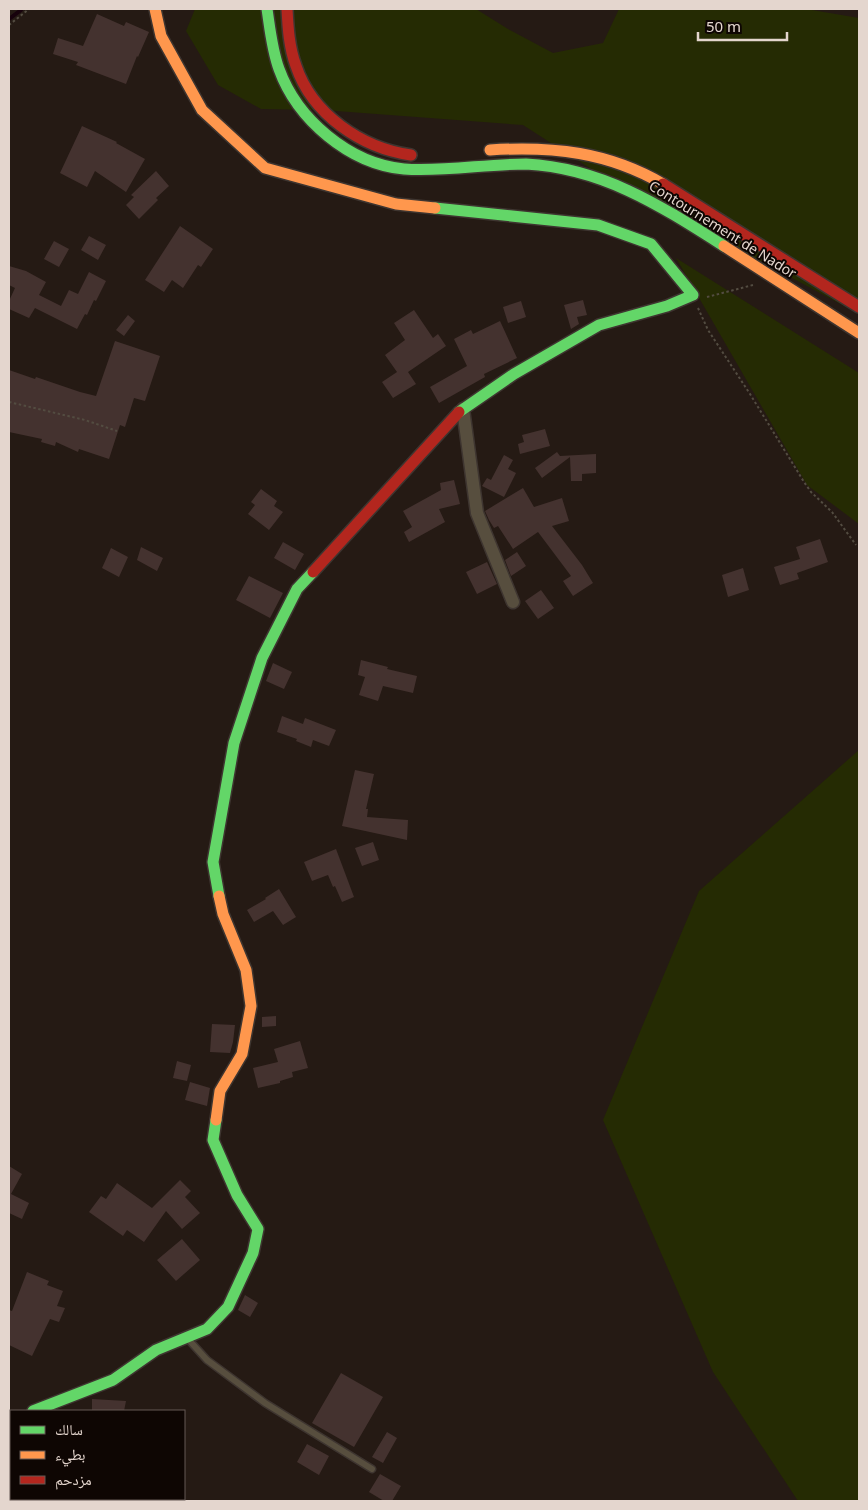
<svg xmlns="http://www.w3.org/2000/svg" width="868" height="1510" font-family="'Noto Sans','Noto Naskh Arabic',sans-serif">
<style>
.green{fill:#252b03}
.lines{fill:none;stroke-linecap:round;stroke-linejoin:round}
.stream{stroke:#17020c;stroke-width:4}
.building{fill:#44322f}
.lane-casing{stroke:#3e3530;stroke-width:9}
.street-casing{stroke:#3e3530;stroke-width:15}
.fast-casing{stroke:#3e3530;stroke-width:14}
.slow-casing{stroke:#3e3530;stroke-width:14}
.jam-casing{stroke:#3e3530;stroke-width:14}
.path{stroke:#534c41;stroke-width:2;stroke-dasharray:2.5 2.5;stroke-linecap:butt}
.lane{stroke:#574e3e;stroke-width:6}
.street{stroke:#574e3e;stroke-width:12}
.fast{stroke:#63d668;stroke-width:11}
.slow{stroke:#ff974d;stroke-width:11}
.jam{stroke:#b3261e;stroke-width:11}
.labels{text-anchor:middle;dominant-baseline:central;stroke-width:4;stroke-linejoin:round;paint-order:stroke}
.street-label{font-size:14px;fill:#e4d6ce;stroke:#0e0603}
</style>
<rect width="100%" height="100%" fill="#251a14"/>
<path class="green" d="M 195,9 L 476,9 L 508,29 L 553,53 L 603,43 L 619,9 L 806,9 L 859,18 L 859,314 L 599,174 L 523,125 L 323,110 L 261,109 L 218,85 L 186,31 Z
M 676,258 L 859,373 L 859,524 L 807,485 Z
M 859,750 L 859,1501 L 798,1501 L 713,1372 L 603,1120 L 699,891 Z"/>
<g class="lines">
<path class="stream" d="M 9,19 L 21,10"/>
</g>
<path class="building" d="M 97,14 L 124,26 L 126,22 L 149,32 L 138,57 L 137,56 L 126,84 L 76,65 L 78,62 L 53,54 L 58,38 L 83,46 Z
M 82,126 L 117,142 L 116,143 L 145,159 L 126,192 L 95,171 L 87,187 L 60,173 Z
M 156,171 L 169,186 L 156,198 L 158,200 L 139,219 L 126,205 L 134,197 L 131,195 Z
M 180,226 L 213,249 L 201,267 L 198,265 L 183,288 L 172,280 L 164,292 L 145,280 Z
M 89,236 L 106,245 L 98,260 L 81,250 Z
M 54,241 L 69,249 L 59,267 L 44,259 Z
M 9,266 L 26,271 L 46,282 L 39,295 L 61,306 L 69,290 L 78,294 L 89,272 L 106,281 L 96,301 L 94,300 L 87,315 L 85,314 L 77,329 L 35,308 L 29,318 L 9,309 L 9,301 L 15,288 L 9,285 Z
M 583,300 L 587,315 L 577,317 L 579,324 L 571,329 L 564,305 Z
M 521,301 L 526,317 L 508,323 L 503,307 Z
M 414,310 L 433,338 L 438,334 L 446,346 L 408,372 L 416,384 L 393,398 L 382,382 L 397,372 L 385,355 L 405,340 L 394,323 Z
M 128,315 L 135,321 L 124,336 L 116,330 Z
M 500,321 L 517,358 L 484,374 L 485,377 L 439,403 L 430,387 L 467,366 L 454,339 L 471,330 L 473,334 Z
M 115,341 L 160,356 L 145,401 L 134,398 L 125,427 L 120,425 L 109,459 L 79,449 L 78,452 L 56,442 L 55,446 L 41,442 L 42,439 L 9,432 L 9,370 L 35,379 L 36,377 L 80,392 L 96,396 Z
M 545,429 L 550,446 L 520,454 L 518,444 L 524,442 L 522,435 Z
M 557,452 L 560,456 L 596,454 L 596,473 L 582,474 L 582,481 L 571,481 L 570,457 L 542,478 L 535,468 Z
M 504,455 L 513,460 L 508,469 L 516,473 L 504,497 L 482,486 L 487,478 L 491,480 Z
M 454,480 L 460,504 L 439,509 L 445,522 L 409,542 L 404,532 L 412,527 L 403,511 L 441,490 L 440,483 Z
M 523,488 L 534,507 L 562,498 L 569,521 L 552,526 L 582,565 L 593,583 L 573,596 L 563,581 L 571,576 L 538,532 L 513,549 L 498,526 L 494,528 L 489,520 L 485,511 Z
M 261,489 L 277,501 L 274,506 L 283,512 L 269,530 L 248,514 L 255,505 L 251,502 Z
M 820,539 L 828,562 L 797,573 L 799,579 L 780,585 L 774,567 L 800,559 L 796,547 Z
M 283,542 L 304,554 L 295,570 L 274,558 Z
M 141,547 L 163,558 L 157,571 L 137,560 Z
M 111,548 L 128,557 L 119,577 L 102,568 Z
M 517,552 L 526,566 L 511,576 L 505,560 Z
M 487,562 L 497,584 L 477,594 L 466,572 Z
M 743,568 L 749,590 L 728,597 L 722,575 Z
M 249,576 L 283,593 L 270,618 L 236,600 Z
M 541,590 L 554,608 L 538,619 L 525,601 Z
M 361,660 L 388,667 L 387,669 L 417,676 L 413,693 L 383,686 L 378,701 L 359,695 L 365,677 L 358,675 Z
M 273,663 L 292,672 L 284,689 L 266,681 Z
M 282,716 L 303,724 L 305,718 L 336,730 L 329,746 L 313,740 L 311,747 L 296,741 L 297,739 L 277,732 Z
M 355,770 L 374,774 L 366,809 L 368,809 L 367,817 L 408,820 L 407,840 L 342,826 Z
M 373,842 L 379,860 L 362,866 L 355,848 Z
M 336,849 L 354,897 L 342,902 L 335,886 L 333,887 L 328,875 L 312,881 L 304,862 Z
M 279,889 L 296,917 L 283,925 L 273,911 L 254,922 L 247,910 L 266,899 L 265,898 Z
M 276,1016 L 276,1026 L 262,1027 L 262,1017 Z
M 212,1024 L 235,1025 L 233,1042 L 230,1053 L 210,1052 Z
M 300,1041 L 308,1068 L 292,1072 L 293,1077 L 280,1081 L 280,1083 L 258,1088 L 253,1068 L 278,1062 L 274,1049 Z
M 177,1061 L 191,1065 L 187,1081 L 173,1078 Z
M 190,1082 L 210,1088 L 207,1106 L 185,1100 Z
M 9,1166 L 22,1174 L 11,1194 L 29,1203 L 22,1219 L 9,1213 Z
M 180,1180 L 191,1191 L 185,1197 L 200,1213 L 182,1229 L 166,1211 L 144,1242 L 127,1230 L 123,1236 L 89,1212 L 101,1196 L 106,1199 L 117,1183 L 152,1208 Z
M 182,1239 L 200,1260 L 176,1281 L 157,1260 Z
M 27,1272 L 49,1281 L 47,1285 L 63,1291 L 57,1306 L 65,1308 L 59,1322 L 50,1319 L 32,1356 L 9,1345 L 9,1310 L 12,1311 Z
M 245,1295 L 258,1303 L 250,1317 L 238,1310 Z
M 341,1373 L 383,1397 L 354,1447 L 312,1423 Z
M 92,1399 L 126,1401 L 124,1411 L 92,1411 Z
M 387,1432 L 397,1438 L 383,1463 L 372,1457 Z
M 307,1444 L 329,1456 L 319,1475 L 297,1462 Z
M 380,1474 L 401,1486 L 392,1501 L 384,1501 L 369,1492 Z"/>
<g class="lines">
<g class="lane-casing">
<path id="lane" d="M 188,1339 L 207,1360 L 265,1403 L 372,1469"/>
</g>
<g class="street-casing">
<path id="street" d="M 463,409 L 477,513 L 513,602
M 9,1427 L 11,1425"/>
</g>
<g class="fast-casing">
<path id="fast" d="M 267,9 C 270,29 272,50 279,69 C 297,119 349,164 404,169 C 444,172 485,164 526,164 C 603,168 661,206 724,246
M 435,208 L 598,225 L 651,244 L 693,295 L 667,306 L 599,325 L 514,374 L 459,412
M 219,896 L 213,862 L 234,743 L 262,658 L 297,589 L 313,572
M 33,1411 L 113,1380 L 156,1350 L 207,1329 L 228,1307 L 253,1253 L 258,1229 L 237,1195 L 213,1140 L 216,1120"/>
</g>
<g class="slow-casing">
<path id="slow" d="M 155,9 L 161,36 L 202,110 L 265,168 L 396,204 L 435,208
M 490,150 C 553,146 608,152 663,184
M 724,246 L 859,333
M 216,1120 L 220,1091 L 242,1054 L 251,1006 L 246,970 L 223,914 L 219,896"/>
</g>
<g class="jam-casing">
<path id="jam" d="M 287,9 C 288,28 289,47 296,66 C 312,114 361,148 411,155
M 663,184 L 859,307
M 313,572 L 459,412"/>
</g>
<path class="path" d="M 9,25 L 29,9
M 707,297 L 753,285
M 698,308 L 708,330 L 750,394 L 804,482 L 811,492 L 832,512 L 856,545
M 9,402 L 85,420 L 117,431"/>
<use href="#lane" class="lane"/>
<use href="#street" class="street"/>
<use href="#fast" class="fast"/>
<use href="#slow" class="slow"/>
<use href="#jam" class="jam"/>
</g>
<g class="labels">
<g class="street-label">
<text transform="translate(723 229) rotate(32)">Contournement de Nador</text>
</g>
</g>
<rect width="868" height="1510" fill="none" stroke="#e4d6ce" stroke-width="20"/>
<rect x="10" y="1410" width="175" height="90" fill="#0e0603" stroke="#645954"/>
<rect x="20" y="1426" width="25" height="8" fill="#63d668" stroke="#645954"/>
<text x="55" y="1435" font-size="15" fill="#e4d6ce">سالك</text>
<rect x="20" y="1451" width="25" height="8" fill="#ff974d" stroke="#645954"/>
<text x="55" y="1460" font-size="15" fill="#e4d6ce">بطيء</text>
<rect x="20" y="1476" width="25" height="8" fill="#b3261e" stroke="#645954"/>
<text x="55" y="1485" font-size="15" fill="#e4d6ce">مزدحم</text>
<path d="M698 32v8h89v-8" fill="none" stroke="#e4d6ce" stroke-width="2.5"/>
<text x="706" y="32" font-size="15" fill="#e4d6ce" stroke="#0e0603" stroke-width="4" paint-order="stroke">50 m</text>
</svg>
